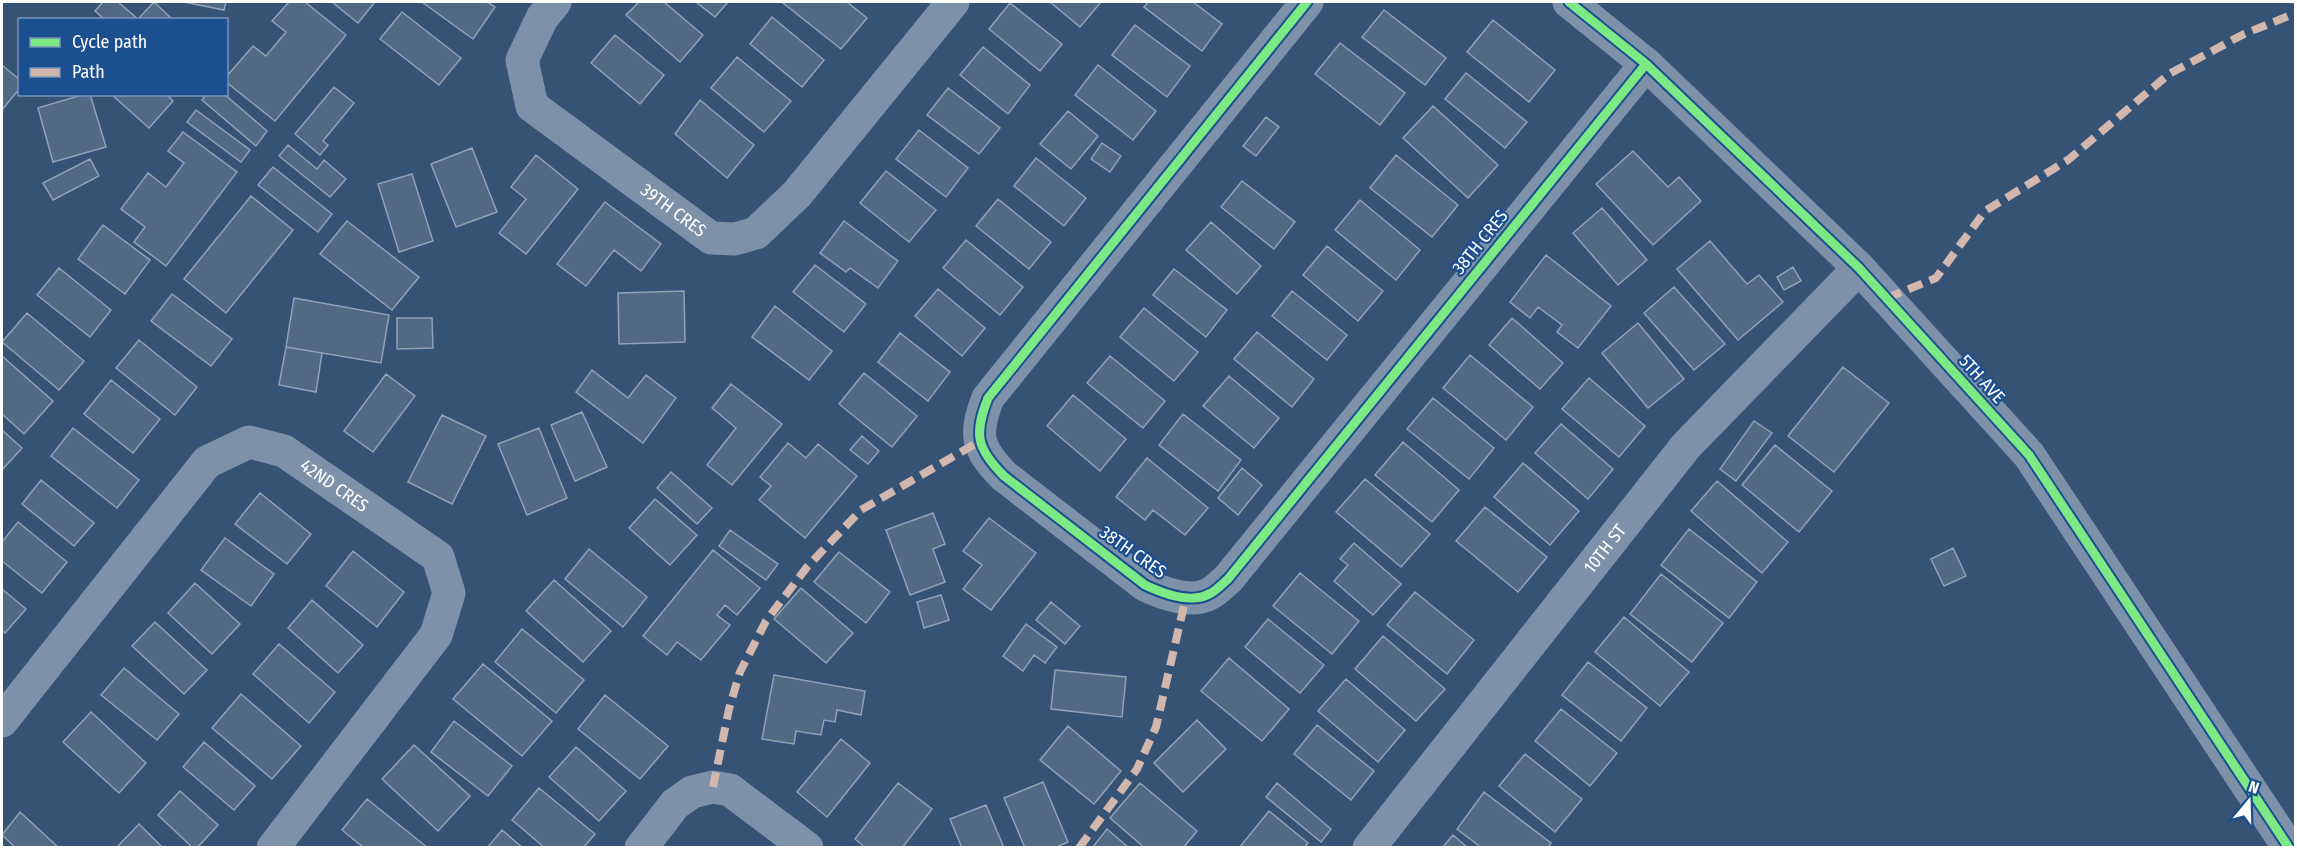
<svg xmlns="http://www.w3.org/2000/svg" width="2297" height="849" font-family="'Fira Sans Condensed',sans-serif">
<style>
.building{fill:#526984;stroke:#92a2b6;stroke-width:1.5}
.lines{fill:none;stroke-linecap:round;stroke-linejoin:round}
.street{stroke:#7d92a8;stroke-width:33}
.quiet{stroke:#d1b7ad;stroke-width:8;stroke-dasharray:15 8;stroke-linecap:butt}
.cycleway-casing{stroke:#1b4f8f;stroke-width:13}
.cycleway{stroke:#7ce984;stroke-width:9}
.labels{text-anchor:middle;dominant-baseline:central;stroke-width:4.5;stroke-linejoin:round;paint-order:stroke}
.street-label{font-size:18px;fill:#fff;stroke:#1b4f8f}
</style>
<rect width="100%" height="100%" fill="#365274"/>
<path class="building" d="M 103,2 L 118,2 L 138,19 L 154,2 L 173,20 L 105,20 L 95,11 Z
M 184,2 L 226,2 L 224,10 Z
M 289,2 L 305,2 L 346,35 L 275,121 L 226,82 L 226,77 L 253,46 L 266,56 L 286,32 L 272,21 Z
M 332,2 L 375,2 L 358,23 Z
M 422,2 L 487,2 L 495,7 L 473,39 Z
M 639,2 L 664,2 L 703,35 L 680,62 L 626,15 Z
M 696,2 L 728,2 L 715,17 Z
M 784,2 L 847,2 L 867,18 L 841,49 L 783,3 Z
M 1050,2 L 1101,2 L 1080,27 Z
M 1148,2 L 1193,2 L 1222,24 L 1202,51 L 1144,7 Z
M 1010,3 L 1062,44 L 1040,71 L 989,29 Z
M 1384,10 L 1446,58 L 1425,85 L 1362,37 Z
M 402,12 L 461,58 L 439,85 L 380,39 Z
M 772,17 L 824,60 L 802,87 L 750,44 Z
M 1493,20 L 1555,70 L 1529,102 L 1467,52 Z
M 1135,25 L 1190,66 L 1167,97 L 1112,55 Z
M 615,35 L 664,75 L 640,104 L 591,63 Z
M 1340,43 L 1405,93 L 1380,125 L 1315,74 Z
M 983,47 L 1030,85 L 1008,114 L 960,75 Z
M 737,57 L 791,101 L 764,132 L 711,88 Z
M 2,65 L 20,80 L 20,88 L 2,110 Z
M 1098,65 L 1156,111 L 1133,140 L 1075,95 Z
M 1466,73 L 1527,122 L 1505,148 L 1445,99 Z
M 334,87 L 354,103 L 323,141 L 328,145 L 320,155 L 295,134 Z
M 948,88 L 1000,128 L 979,154 L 927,115 Z
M 85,94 L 90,94 L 106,147 L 53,162 L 38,108 Z
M 111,94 L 166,94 L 173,101 L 149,128 Z
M 207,94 L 224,94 L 267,131 L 256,146 L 202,100 Z
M 700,100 L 754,145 L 727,178 L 675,134 Z
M 1433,106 L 1498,165 L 1468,198 L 1403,138 Z
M 196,110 L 250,150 L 241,162 L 187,122 Z
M 1068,111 L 1098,136 L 1071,169 L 1040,144 Z
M 1266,117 L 1279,127 L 1256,156 L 1243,146 Z
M 919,130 L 968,168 L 946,197 L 896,159 Z
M 183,132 L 237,172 L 166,266 L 134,242 L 145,227 L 121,209 L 148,173 L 166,187 L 184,163 L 168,151 Z
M 1102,143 L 1121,156 L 1110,172 L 1091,159 Z
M 288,145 L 317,169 L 324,160 L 346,179 L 330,197 L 279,156 Z
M 472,148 L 497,212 L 456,227 L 431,164 Z
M 1633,151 L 1668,187 L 1679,177 L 1701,201 L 1653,245 L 1596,184 Z
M 536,155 L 578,189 L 526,254 L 499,233 L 526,199 L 511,187 Z
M 1396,155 L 1458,205 L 1432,237 L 1370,188 Z
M 1036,158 L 1086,198 L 1064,226 L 1014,186 Z
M 90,159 L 99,176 L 53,200 L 43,183 Z
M 273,167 L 332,214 L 318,232 L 258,185 Z
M 886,171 L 936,210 L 909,242 L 860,203 Z
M 412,174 L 433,241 L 399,252 L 378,184 Z
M 1242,181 L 1295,222 L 1274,249 L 1221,207 Z
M 251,196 L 293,230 L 226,313 L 184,279 Z
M 998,199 L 1051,242 L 1029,269 L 976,226 Z
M 1360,200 L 1420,250 L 1396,280 L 1335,230 Z
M 605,202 L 661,244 L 641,271 L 614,250 L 586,286 L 557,264 Z
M 1602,208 L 1647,260 L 1618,285 L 1573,233 Z
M 347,221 L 419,277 L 392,310 L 320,254 Z
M 844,221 L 898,261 L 878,288 L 850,268 L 846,272 L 820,253 Z
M 1211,222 L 1261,266 L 1237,294 L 1186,250 Z
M 103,225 L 150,260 L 125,294 L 78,259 Z
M 966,240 L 1023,287 L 1000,315 L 943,268 Z
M 1710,241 L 1747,284 L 1759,275 L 1783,302 L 1738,340 L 1677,269 Z
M 1327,246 L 1383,291 L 1358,321 L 1303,275 Z
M 1546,255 L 1611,306 L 1578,348 L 1557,332 L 1562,325 L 1538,307 L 1530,318 L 1510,302 Z
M 815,265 L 866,304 L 844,332 L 793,292 Z
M 1793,267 L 1801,281 L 1784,290 L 1777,277 Z
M 59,268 L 111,310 L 90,337 L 37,295 Z
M 1174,269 L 1227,310 L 1206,337 L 1153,295 Z
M 1674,287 L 1725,344 L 1694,370 L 1644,313 Z
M 938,289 L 985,328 L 962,356 L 915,316 Z
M 684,291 L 685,342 L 619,344 L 618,293 Z
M 1292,291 L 1347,335 L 1327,360 L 1272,316 Z
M 172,294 L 232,339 L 211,366 L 151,321 Z
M 294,298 L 389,315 L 381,363 L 286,347 Z
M 775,306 L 832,351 L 809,380 L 752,337 Z
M 1144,308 L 1198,352 L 1174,381 L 1120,337 Z
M 27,313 L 84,361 L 59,390 L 2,342 Z
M 397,318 L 432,318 L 433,348 L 397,349 Z
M 1512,318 L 1563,363 L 1540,389 L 1489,345 Z
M 1638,323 L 1684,379 L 1648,408 L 1602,353 Z
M 1257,332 L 1314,379 L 1292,407 L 1234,359 Z
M 900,333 L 950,372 L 928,401 L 878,362 Z
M 139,340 L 197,387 L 175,415 L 116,368 Z
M 286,347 L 322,353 L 316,392 L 279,385 Z
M 1470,355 L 1533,407 L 1506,440 L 1443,388 Z
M 2,356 L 53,401 L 24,434 L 2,414 Z
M 1110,356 L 1165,401 L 1143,428 L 1087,383 Z
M 1843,367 L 1889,403 L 1834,472 L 1788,436 Z
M 592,370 L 628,398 L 646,375 L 676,398 L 643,443 L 576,392 Z
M 864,373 L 917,416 L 892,447 L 839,404 Z
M 386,374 L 415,396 L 373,452 L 344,431 Z
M 1229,376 L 1279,418 L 1254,448 L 1203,406 Z
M 1589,378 L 1645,426 L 1619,457 L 1562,409 Z
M 111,380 L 160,419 L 133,453 L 84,414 Z
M 731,384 L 782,424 L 732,485 L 707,465 L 736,428 L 712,408 Z
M 1073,395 L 1126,439 L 1100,471 L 1047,426 Z
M 1433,398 L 1494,448 L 1469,479 L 1407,429 Z
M 582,412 L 607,467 L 575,481 L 551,425 Z
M 1183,414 L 1241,460 L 1218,491 L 1159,445 Z
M 442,415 L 486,436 L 452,504 L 408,482 Z
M 1754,421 L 1772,433 L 1736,481 L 1720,469 Z
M 1561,424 L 1613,469 L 1588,499 L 1535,453 Z
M 73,428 L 139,480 L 117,508 L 51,456 Z
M 539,428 L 567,498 L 527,515 L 498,444 Z
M 2,430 L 22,448 L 2,470 Z
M 862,436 L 879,451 L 868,464 L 850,450 Z
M 1403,442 L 1459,490 L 1432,522 L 1375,475 Z
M 788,443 L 806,458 L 818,444 L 857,476 L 805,538 L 759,500 L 771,486 L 760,477 Z
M 1775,445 L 1832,491 L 1799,532 L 1742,485 Z
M 1147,458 L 1208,508 L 1185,535 L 1153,510 L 1145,520 L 1116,497 Z
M 1523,463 L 1579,511 L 1550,545 L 1494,497 Z
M 1242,468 L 1262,485 L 1238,515 L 1218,498 Z
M 671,472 L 712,508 L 697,524 L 657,488 Z
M 1365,479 L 1430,534 L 1401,567 L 1336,512 Z
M 41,480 L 94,523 L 74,546 L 22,504 Z
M 1717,481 L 1788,542 L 1762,573 L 1691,511 Z
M 260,493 L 311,534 L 287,564 L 235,524 Z
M 655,499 L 697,535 L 670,565 L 629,528 Z
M 1485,507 L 1547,557 L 1518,592 L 1456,541 Z
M 933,513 L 945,544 L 933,549 L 945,582 L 910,595 L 886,530 Z
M 989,518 L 1036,553 L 991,610 L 963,589 L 982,565 L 963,551 Z
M 18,522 L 67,562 L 42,593 L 2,561 L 2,542 Z
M 1689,529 L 1757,582 L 1729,618 L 1661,565 Z
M 730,530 L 778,564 L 766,580 L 719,546 Z
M 225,538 L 274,574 L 251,606 L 201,570 Z
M 1354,543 L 1401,584 L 1373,615 L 1334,581 L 1348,565 L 1340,559 Z
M 1953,548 L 1966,576 L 1944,586 L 1931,559 Z
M 589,549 L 647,597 L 623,627 L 565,579 Z
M 713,550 L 760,588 L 737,615 L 725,605 L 717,615 L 730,625 L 701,660 L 677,642 L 667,655 L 643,636 Z
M 353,551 L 404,592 L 377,627 L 326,586 Z
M 839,552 L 890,592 L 866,623 L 814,582 Z
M 1300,573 L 1359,621 L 1332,654 L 1273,606 Z
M 1661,574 L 1723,623 L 1692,662 L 1630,614 Z
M 554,580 L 611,631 L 583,662 L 526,611 Z
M 195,583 L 240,624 L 212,654 L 168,613 Z
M 801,588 L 853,633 L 826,663 L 774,619 Z
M 2,589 L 26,609 L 5,633 L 2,630 Z
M 1415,592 L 1474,640 L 1447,674 L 1387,625 Z
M 941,595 L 949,620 L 924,628 L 917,602 Z
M 312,600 L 363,645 L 338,673 L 288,628 Z
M 1051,602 L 1080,626 L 1065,644 L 1036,620 Z
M 1624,617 L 1689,672 L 1660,706 L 1595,652 Z
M 1268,619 L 1324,665 L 1300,693 L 1245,647 Z
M 155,622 L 207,670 L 184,694 L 132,646 Z
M 1026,624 L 1057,647 L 1045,663 L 1034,655 L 1023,671 L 1003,656 Z
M 522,629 L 584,680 L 556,713 L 495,662 Z
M 1383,636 L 1445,689 L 1416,721 L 1355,669 Z
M 279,644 L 335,692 L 309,723 L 253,674 Z
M 1229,658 L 1289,709 L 1262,741 L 1201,691 Z
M 1588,662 L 1647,708 L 1621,741 L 1562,695 Z
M 483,664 L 552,721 L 522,756 L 453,699 Z
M 124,668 L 179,714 L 157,740 L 101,695 Z
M 1055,670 L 1126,677 L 1122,717 L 1051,709 Z
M 774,675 L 865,691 L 861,715 L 837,710 L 835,722 L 824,720 L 821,735 L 796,731 L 794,744 L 762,739 Z
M 1346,679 L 1405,730 L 1378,762 L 1318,711 Z
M 241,694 L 301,746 L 272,779 L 212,728 Z
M 605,695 L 668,746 L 640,779 L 578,729 Z
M 1561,709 L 1617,753 L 1590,786 L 1535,741 Z
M 91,712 L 146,763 L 119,793 L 63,742 Z
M 1197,720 L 1226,749 L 1183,792 L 1154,763 Z
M 454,721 L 512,766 L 488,796 L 431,752 Z
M 1317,725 L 1374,771 L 1351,800 L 1294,754 Z
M 1068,726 L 1121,771 L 1094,804 L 1040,760 Z
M 841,739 L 870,763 L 827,817 L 797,792 Z
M 204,742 L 255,786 L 234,810 L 183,767 Z
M 414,745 L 470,796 L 438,831 L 382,779 Z
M 576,747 L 626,791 L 599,821 L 549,777 Z
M 1525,754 L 1582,799 L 1555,832 L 1499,786 Z
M 1043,782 L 1068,842 L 1054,848 L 1025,848 L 1004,798 Z
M 898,783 L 932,809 L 902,848 L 866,848 L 855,839 Z
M 1140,783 L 1197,831 L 1183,848 L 1145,848 L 1110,818 Z
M 1277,783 L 1331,829 L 1321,842 L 1266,797 Z
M 539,788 L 595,834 L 583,848 L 545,848 L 512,820 Z
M 180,791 L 218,825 L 197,848 L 193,848 L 158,815 Z
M 1484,792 L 1551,843 L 1548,848 L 1482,848 L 1457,829 Z
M 367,799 L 428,848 L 364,848 L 342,830 Z
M 986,805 L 1004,848 L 962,848 L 950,819 Z
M 1269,811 L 1308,843 L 1304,848 L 1239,848 Z
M 20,812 L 59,848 L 16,848 L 2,835 Z
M 139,824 L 163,848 L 116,848 Z
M 1107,829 L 1129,848 L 1092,848 Z
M 502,830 L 523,848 L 487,848 Z
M 1453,835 L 1468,848 L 1442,848 Z"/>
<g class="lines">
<g class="street">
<path id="s1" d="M 555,2 L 542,18 L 522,60 L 532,106 L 711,238 L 735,239 L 756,233 L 797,194 L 953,2"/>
<path d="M 1307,2 L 988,398 C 974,434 976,448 1004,476 L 1145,585 C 1162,593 1191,604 1209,594 C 1216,591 1222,584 1228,579 L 1646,64"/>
<path d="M 1569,2 L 1646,64 L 1859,268 L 2029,455 L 2289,848"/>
<path id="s2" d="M 2,721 L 207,462 L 249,442 L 284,451 L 438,557 L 449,593 L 436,635 L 273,848"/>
<path d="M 641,848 L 675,804 L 692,792 L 713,787 L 730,790 L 807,848"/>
<path id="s3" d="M 1369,848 L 1686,446 L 1859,268"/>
</g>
<path class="quiet" d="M 1887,298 L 1936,278 L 1985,211 L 2068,160 L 2169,74 L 2244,34 L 2296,13
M 713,787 L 729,709 L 740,672 L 766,621 L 807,567 L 861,510 L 980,441
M 1079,848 L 1137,769 L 1156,727 L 1186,597"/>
<g class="cycleway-casing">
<path id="cycleway" d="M 1307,2 L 988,398 C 974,434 976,448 1004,476 L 1145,585 C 1162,593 1191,604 1209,594 C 1216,591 1222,584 1228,579 L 1646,64
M 1569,2 L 1646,64 L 1859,268 L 2029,455 L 2289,848"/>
</g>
<use href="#cycleway" class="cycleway"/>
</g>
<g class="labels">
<g class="street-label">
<text stroke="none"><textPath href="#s1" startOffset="290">39TH CRES</textPath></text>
<text transform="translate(1480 242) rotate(-51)">38TH CRES</text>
<text transform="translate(1982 379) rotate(48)">5TH AVE</text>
<text stroke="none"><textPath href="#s2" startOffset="474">42ND CRES</textPath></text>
<text stroke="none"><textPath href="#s3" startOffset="381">10TH ST</textPath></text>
<text transform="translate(1133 552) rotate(35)">38TH CRES</text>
</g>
</g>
<rect width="2297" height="849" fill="none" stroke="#ffffff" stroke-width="6"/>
<rect x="18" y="18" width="210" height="78" fill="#1b4f8f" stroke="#7695bc" stroke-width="1.5"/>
<rect x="30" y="38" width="30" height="9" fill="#7ce984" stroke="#7695bc" stroke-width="1.5"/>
<text x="72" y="48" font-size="18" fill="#ffffff">Cycle path</text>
<rect x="30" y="68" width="30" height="9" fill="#d1b7ad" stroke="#7695bc" stroke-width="1.5"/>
<text x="72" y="78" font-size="18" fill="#ffffff">Path</text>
<g transform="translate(2249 801) rotate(19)" stroke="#1b4f8f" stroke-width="4.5" paint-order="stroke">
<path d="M0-4.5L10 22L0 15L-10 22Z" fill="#ffffff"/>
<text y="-9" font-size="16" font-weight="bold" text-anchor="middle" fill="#ffffff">N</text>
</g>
</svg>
